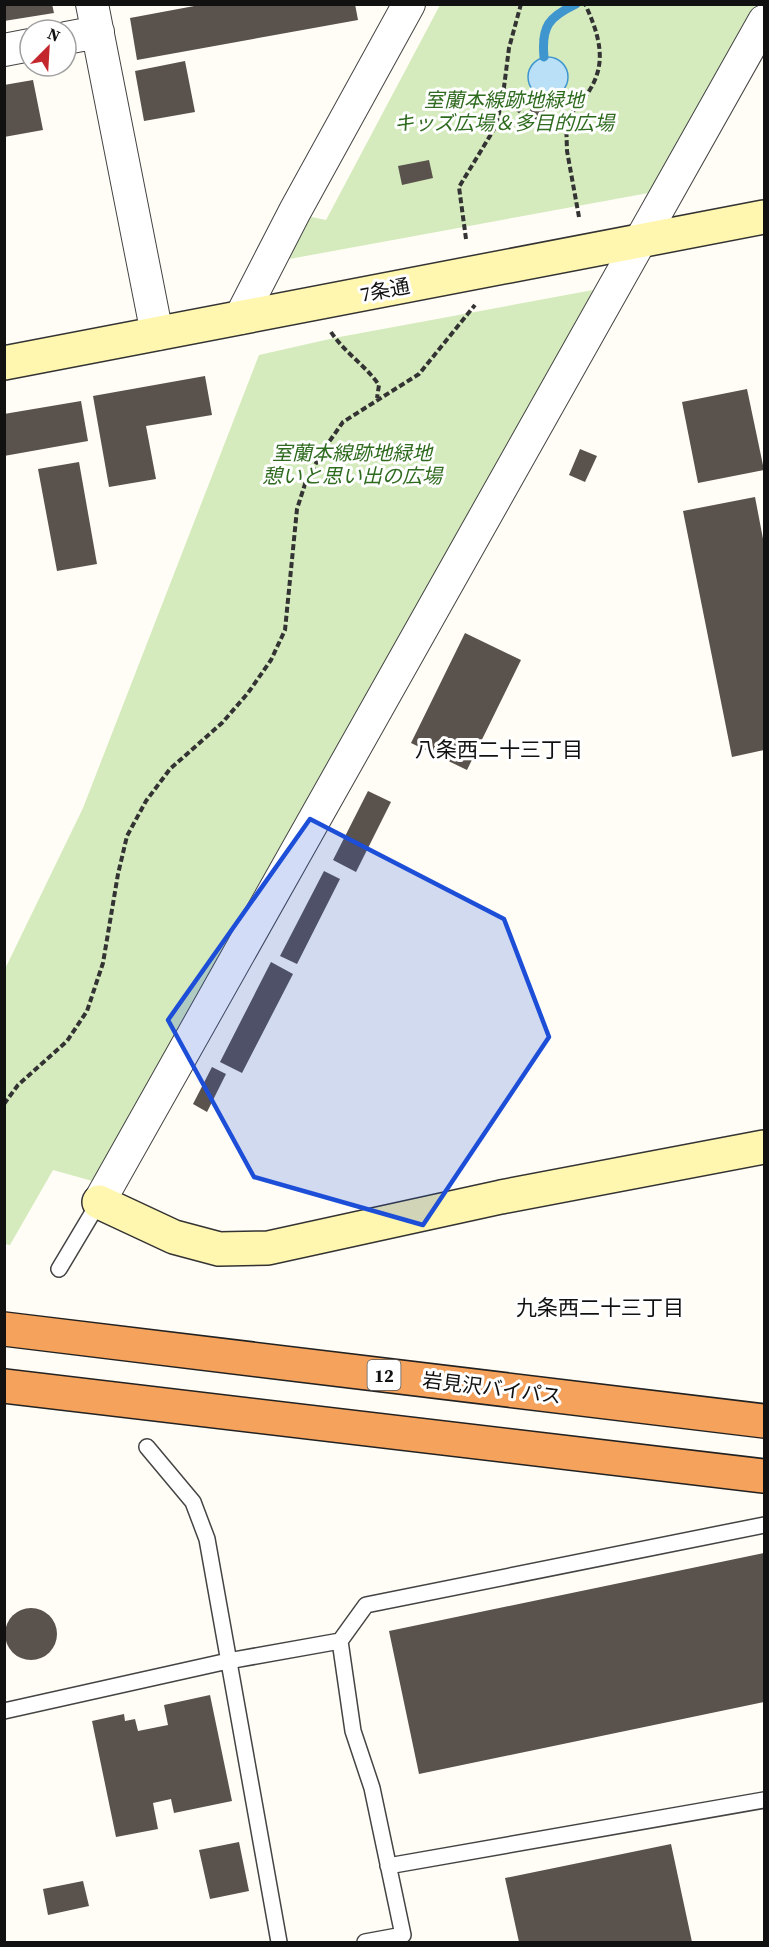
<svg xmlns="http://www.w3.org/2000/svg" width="769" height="1947" font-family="'Source Serif 4','Noto Sans JP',serif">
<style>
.green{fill:#d5ebbd}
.water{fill:#b9e0f7;stroke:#3f96cf;stroke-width:1.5}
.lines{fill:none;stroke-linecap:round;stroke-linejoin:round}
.stream{stroke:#3f96cf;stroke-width:9}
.building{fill:#5a524d}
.lane-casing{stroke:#444;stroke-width:18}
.street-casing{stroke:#444;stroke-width:34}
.secondary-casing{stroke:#333;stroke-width:36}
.highway-casing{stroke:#222;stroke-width:36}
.path{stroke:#333;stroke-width:4;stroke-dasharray:6 3;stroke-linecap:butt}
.lane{stroke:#fff;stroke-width:15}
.street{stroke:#fff;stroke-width:32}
.secondary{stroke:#fff6b0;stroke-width:33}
.highway{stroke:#f5a25d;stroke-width:33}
.marked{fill:#1d4ed8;fill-opacity:0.2;stroke:#1d4ed8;stroke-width:4.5;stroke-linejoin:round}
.labels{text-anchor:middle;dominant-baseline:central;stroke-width:6;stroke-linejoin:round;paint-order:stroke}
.shield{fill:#fff;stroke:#585858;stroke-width:1.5}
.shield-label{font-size:18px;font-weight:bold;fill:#111}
.park-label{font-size:20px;font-style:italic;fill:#2f6b1f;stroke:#fff}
.street-label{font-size:20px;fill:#111;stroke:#fff}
.neighbourhood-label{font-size:21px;fill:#111;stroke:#fff}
</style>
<rect width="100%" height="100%" fill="#fffdf5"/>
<path class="green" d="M 440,5 L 760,5 L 654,192 L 284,260 L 307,216 L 326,220 Z
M 593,290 L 509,444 L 96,1182 L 53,1170 L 10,1245 L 4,1244 L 4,971 L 83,808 L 259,355 L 334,338 Z"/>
<path class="water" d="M528 77a20 20 0 1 1 40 0a20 20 0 1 1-40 0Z"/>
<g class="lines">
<path class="stream" d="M 544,57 C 541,26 549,17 576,4"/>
</g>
<path class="building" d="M 4,4 L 52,4 L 54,13 L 4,21 Z
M 205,4 L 355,4 L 358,20 L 137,60 L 130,18 Z
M 185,61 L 195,112 L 144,121 L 135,71 Z
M 33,80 L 43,130 L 4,137 L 4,85 Z
M 534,101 L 547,106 L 541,117 L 529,112 Z
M 429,160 L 433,178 L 402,185 L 398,166 Z
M 205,376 L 212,415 L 146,426 L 156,479 L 109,487 L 93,396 Z
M 747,389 L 764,470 L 698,483 L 682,402 Z
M 81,401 L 88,441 L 4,456 L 4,414 Z
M 580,449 L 597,456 L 585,482 L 569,475 Z
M 79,462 L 97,564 L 57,571 L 38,469 Z
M 755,497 L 764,544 L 764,750 L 732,757 L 683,511 Z
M 465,633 L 521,660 L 467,770 L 411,743 Z
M 368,791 L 391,802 L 356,872 L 333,860 Z
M 324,871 L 340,879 L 297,964 L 280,956 Z
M 271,962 L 293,974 L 242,1073 L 220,1062 Z
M 212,1067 L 226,1074 L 207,1112 L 193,1104 Z
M 764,1553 L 764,1702 L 419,1774 L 389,1631 Z
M5 1634a26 26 0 1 1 52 0a26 26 0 1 1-52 0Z
M 210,1695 L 232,1801 L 174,1813 L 171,1799 L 153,1803 L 158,1829 L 116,1837 L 92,1721 L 124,1714 L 125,1721 L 135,1719 L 138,1731 L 168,1725 L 164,1705 Z
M 239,1842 L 249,1891 L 210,1899 L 199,1850 Z
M 671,1844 L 692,1942 L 519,1942 L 505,1878 Z
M 83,1881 L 89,1906 L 48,1915 L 43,1889 Z"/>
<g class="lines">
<g class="lane-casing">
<path id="lane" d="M 59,1269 L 99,1202
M 147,1447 L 193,1502 L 207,1539 L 279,1942
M 4,1711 L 228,1661 L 340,1641
M 388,1866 L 764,1800
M 365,1942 L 403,1935 L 372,1788 L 353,1731 L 340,1641 L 366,1605 L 764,1525"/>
</g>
<g class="street-casing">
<path id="street" d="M 92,4 L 157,334
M 66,38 L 98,32
M 4,50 L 30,45
M 240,318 L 295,211 L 409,4
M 99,1202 L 764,21"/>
</g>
<g class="secondary-casing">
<path id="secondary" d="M 4,363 L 764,217
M 99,1202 L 174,1237 L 219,1249 L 268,1248 L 501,1197 L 764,1147"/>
</g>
<g class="highway-casing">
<path id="highway" d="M 4,1329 L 764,1421
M 4,1386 L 764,1476"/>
</g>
<path class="path" d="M 503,95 C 524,118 533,124 566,118
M 579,217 L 567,151 L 566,118 C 606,80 608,53 585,4
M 466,239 L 459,187 L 496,126 L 503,95 L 509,48 L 521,4
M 331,332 C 344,352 364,364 379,385 L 377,398
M 4,1104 L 18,1085 L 67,1041 L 87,1011 L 103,963 L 118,874 L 127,836 L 146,801 L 170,769 L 222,723 L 248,693 L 271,660 L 285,630 L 297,509 L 306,481 L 324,449 L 343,422 L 419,374 L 475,305"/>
<use href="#lane" class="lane"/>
<use href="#street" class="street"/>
<use href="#secondary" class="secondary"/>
<use href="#highway" class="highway"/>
</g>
<path class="marked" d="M 310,819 L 504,919 L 549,1037 L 423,1225 L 254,1177 L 168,1020 Z"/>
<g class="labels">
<rect class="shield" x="367.5" y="1360" width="33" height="30" rx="4.5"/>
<g class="shield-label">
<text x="384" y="1375">12</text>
</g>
<g class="park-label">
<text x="504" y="100">室蘭本線跡地緑地<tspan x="504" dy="23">キッズ広場＆多目的広場</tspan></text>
<text x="352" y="453">室蘭本線跡地緑地<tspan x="352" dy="23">憩いと思い出の広場</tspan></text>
</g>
<g class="street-label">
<text transform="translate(385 290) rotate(-11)">7条通</text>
<text transform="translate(492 1388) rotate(7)">岩見沢バイパス</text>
</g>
<g class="neighbourhood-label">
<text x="499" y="749">八条西二十三丁目</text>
<text x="600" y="1307">九条西二十三丁目</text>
</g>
</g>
<rect width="769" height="1947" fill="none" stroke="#111111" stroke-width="12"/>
<g transform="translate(48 48) rotate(24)"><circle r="28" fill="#ffffff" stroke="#a0a0a0" stroke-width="1.5"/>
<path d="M0-4.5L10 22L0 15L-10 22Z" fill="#c4262e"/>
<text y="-9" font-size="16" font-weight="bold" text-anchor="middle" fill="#111111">N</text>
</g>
</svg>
